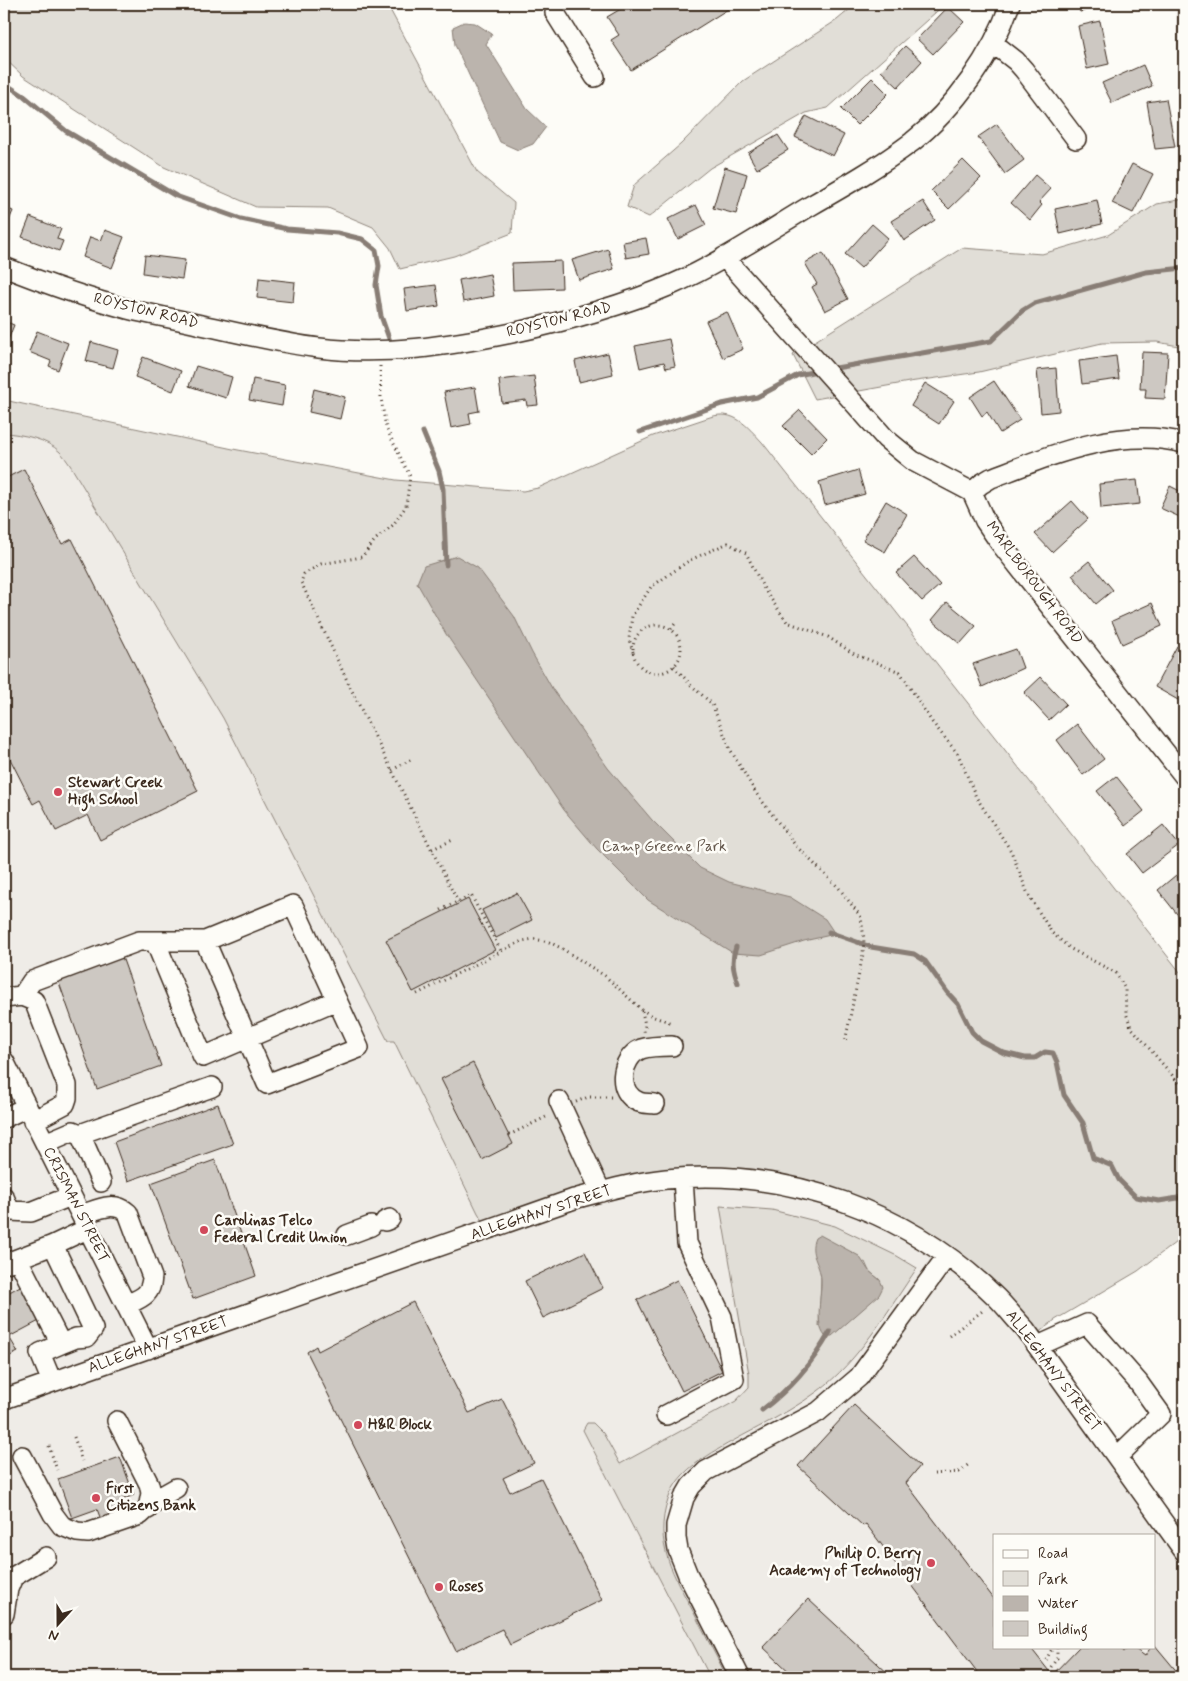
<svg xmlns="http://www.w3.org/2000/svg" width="1188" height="1681" font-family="Mynerve,sans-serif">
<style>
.built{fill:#efece7;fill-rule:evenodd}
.green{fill:#e1ded7;stroke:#8e847a;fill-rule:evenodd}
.water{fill:#bbb4ad;stroke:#887d74}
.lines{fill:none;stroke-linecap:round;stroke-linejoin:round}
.stream{stroke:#887d74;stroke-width:5}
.building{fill:#cdc8c2;stroke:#3b2a1e}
.minor-casing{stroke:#3b2a1e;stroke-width:22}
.path{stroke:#3b2a1e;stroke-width:3;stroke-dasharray:1 4;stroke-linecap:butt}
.minor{stroke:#fdfcf7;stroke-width:19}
.poi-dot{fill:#d1495b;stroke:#fdfcf7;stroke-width:2}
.labels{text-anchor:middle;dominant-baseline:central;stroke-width:5;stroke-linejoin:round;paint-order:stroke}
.street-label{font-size:15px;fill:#3b2a1e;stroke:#fdfcf7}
.poi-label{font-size:15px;font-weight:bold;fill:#3b2a1e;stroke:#fdfcf7;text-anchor:start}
.park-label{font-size:15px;fill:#64574c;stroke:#fdfcf7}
</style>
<rect width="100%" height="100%" fill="#fdfcf7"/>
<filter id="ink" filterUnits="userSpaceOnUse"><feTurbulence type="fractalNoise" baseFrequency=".02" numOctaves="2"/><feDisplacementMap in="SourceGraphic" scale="10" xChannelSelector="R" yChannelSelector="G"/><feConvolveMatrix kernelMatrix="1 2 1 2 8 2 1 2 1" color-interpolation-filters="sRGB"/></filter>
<g filter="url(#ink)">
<path class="built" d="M 1175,4 L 1184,4 L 1184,86 L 1180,81 Z
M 4,416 L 97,433 L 478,1213 L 486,1226 L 4,1396 Z
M 719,1178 L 868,1212 L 996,1299 L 1184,1555 L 1184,1677 L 4,1677 L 4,1404 L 573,1203 ZM 994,1535 L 1154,1535 L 1154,1647 L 994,1647 Z"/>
<path class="green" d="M 4,4 L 387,4 L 477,172 L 514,203 L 512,233 L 454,256 L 400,269 L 390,248 L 373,227 L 328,208 L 256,207 L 164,167 L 23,76 L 4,58 Z
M 856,4 L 945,4 L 828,108 L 806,113 L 710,168 L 649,217 L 627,207 L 634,185 L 681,144 L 743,81 L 837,20 Z
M 1184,199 L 1184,347 L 1157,342 L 1102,343 L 979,372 L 909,382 L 815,399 L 793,355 L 962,248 L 1042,254 L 1108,235 L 1157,204 Z
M 4,400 L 233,449 L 396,480 L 523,491 L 538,488 L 653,436 L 710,417 C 734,409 747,426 762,442 L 1184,977 L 1184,1236 L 1138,1271 L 1055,1320 L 1033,1337 L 899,1224 L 711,1175 L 486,1226 L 478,1213 L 394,1041 L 388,1041 L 223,718 L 70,465 C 67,461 64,456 60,452 C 47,439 22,434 4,433 Z
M 720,1206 L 772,1210 L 835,1226 L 897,1256 L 917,1268 C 889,1309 858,1362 818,1391 C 781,1419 736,1436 698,1462 C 684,1472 673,1484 668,1500 C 653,1543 674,1576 694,1613 C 705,1635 716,1656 727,1677 L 710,1677 L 583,1430 L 587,1423 L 593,1423 L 603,1433 L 620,1464 L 736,1401 L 749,1387 L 749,1374 ZM 865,1262 L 869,1271 L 880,1280 L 819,1326 L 821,1277 Z"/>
<path class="water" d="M 464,22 L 475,23 L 492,34 L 486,44 L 527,109 L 546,127 L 533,144 L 518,150 L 500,142 L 455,45 L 453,27 Z
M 457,556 L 478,568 L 514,616 L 532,653 L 553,690 L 608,768 L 652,820 L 700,868 L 729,882 L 790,897 L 825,919 L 835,934 L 804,941 L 761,955 L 733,953 L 648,900 L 597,849 L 564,810 L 446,634 L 417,583 L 424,566 Z
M 820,1235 L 859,1256 L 869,1271 L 880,1280 L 883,1287 L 879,1295 L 832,1336 L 825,1336 C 814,1323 822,1295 821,1279 C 820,1263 808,1254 815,1238 Z"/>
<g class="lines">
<path class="stream" d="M 4,83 L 24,96 L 66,131 L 176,196 L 241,219 L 287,229 L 337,233 L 362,239 L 376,250 L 379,266 L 376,285 L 381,316 L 391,344
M 830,369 L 991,341 L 1022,311 L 1035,303 L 1146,272 L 1184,268
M 423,432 L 439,471 L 443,489 L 446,565
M 640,432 L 722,404 L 757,397 L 798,375 L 817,371
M 829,932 L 871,947 L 914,954 L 925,961 L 947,992 L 958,1004 L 972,1032 L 981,1041 L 1004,1053 L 1025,1058 L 1035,1058 L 1045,1052 L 1053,1053 L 1057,1062 L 1064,1095 L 1083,1123 L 1093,1158 L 1112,1166 L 1119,1180 L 1136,1197 L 1159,1201 L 1184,1197
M 736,947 C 731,960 733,970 738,983
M 762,1410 C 790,1389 813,1362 830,1332"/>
</g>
<path class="building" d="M 629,4 L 736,4 L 631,70 L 611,40 L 619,35 L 607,17 Z
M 1077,4 L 1109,4 L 1080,12 Z
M 948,7 L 964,22 L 933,54 L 917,39 Z
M 1100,21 L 1109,64 L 1087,69 L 1078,26 Z
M 905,46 L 922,61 L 898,87 L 881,71 Z
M 1143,65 L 1152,86 L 1112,103 L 1102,83 Z
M 872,78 L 888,94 L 857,125 L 841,109 Z
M 1166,99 L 1175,147 L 1155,149 L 1147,102 Z
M 806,116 L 844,135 L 833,156 L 795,137 Z
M 997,124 L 1024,160 L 1005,174 L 978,137 Z
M 778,135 L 788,150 L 757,169 L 748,153 Z
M 963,160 L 981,178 L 949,209 L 931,191 Z
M 1132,164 L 1153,174 L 1133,213 L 1112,203 Z
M 725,167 L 747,174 L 736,214 L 713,208 Z
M 1035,175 L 1051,189 L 1039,202 L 1042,205 L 1030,220 L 1011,203 Z
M 1097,200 L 1102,224 L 1060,234 L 1055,209 Z
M 923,201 L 935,220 L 904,241 L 891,221 Z
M 696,205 L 706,225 L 678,239 L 668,219 Z
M 4,207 L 13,211 L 5,230 L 4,229 Z
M 30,217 L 61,229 L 57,239 L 63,241 L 59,251 L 22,237 Z
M 872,224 L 888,238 L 861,268 L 845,254 Z
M 105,230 L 124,237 L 112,268 L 83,257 L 90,237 L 101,241 Z
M 646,238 L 649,254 L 626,258 L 623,242 Z
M 608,249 L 614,269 L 579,280 L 572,260 Z
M 823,253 L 848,299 L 825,311 L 812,287 L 817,284 L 805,263 Z
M 145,255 L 185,260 L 182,279 L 143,273 Z
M 561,261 L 562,288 L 513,290 L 512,263 Z
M 490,274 L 494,296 L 463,302 L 459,280 Z
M 259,278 L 295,282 L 293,302 L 257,298 Z
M 436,285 L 439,306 L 407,311 L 404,289 Z
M 727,312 L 743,349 L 723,358 L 706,321 Z
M 4,321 L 14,325 L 4,350 Z
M 37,331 L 68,343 L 58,370 L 49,366 L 51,361 L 29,352 Z
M 669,339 L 675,366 L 666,368 L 664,362 L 640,368 L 635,346 Z
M 91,342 L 118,350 L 113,368 L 86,361 Z
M 1142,352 L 1168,353 L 1165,399 L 1145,398 L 1146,389 L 1140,389 Z
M 608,353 L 613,374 L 579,382 L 575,361 Z
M 1116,356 L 1119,379 L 1082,384 L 1079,361 Z
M 143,357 L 181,371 L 173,391 L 135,377 Z
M 196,366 L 232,377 L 226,398 L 189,386 Z
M 1056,368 L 1059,411 L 1041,413 L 1037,370 Z
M 534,376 L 538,405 L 527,406 L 526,400 L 502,403 L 499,380 Z
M 253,379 L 285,385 L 282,406 L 249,400 Z
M 994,381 L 1020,420 L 1000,433 L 987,412 L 982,416 L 970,397 Z
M 925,383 L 954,401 L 939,424 L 911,406 Z
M 475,387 L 479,411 L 469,413 L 471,424 L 451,428 L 444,392 Z
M 314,389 L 345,397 L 340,419 L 309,412 Z
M 800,410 L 827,438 L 811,454 L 783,426 Z
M 24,469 L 62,544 L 72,539 L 198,791 L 100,840 L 88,815 L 56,831 L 40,800 L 33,804 L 4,747 L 4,479 Z
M 858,470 L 865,494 L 825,505 L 819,482 Z
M 1137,480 L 1140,504 L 1101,508 L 1099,484 Z
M 1170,486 L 1184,493 L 1184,519 L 1160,508 Z
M 886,501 L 907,514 L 885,552 L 863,540 Z
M 1072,501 L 1088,519 L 1052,552 L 1035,534 Z
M 914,557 L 940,585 L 922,601 L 896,573 Z
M 1089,561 L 1113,590 L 1096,604 L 1072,575 Z
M 947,602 L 976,626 L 960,644 L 932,620 Z
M 1152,603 L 1162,626 L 1122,644 L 1112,621 Z
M 1177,646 L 1184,650 L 1184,688 L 1178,700 L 1155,687 Z
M 1016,649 L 1023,668 L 982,687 L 973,664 Z
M 1041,677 L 1066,704 L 1049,720 L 1024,693 Z
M 1077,724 L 1104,759 L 1083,775 L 1057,740 Z
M 1116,776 L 1144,811 L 1125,826 L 1097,791 Z
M 1163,825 L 1179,845 L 1142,873 L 1127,854 Z
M 1176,875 L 1184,885 L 1184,916 L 1181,919 L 1158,890 Z
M 517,893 L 532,920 L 496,938 L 482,910 Z
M 468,899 L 495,950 L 413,992 L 386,940 Z
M 122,957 L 161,1066 L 97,1089 L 58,980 Z
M 473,1063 L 513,1144 L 482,1160 L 441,1079 Z
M 218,1104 L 233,1144 L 128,1181 L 114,1142 Z
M 215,1160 L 256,1276 L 193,1299 L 151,1183 Z
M 585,1252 L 603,1288 L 543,1318 L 525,1281 Z
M 677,1280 L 722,1371 L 682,1391 L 637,1300 Z
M 22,1285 L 41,1320 L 9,1337 L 18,1352 L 4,1359 L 4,1295 Z
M 413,1302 L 469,1413 L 502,1399 L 534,1463 L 503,1478 L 510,1492 L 541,1478 L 602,1600 L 510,1645 L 502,1629 L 456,1651 L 307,1352 L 316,1346 L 318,1351 Z
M 854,1405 L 920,1466 L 906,1483 L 994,1599 L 994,1647 L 1030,1647 L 1052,1675 L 1079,1647 L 1119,1647 L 1124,1652 L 1128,1647 L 1132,1647 L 1145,1656 L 1151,1647 L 1154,1647 L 1154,1644 L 1179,1674 L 1177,1677 L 981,1677 L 866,1524 L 863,1526 L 798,1466 Z
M 120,1457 L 134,1495 L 119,1501 L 129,1528 L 107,1536 L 97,1509 L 72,1518 L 58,1479 Z
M 808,1599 L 892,1677 L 795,1677 L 763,1647 Z"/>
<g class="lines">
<g class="minor-casing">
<path id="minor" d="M 555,13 L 595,77
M 993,43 L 1016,61 L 1024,70 L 1076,139
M 724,257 L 886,439 L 913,461 L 972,492 L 985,521 L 1000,543 L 1184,776
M 4,267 C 44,283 86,298 128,309 C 152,315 177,319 201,325 C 240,333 279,343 319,348 C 384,356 448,346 512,333 C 567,321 619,307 671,285 C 719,264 765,233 810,206 C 845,186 880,166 912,142 C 954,109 993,54 1010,4
M 972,492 L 981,484 L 991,478 C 1052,455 1118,426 1184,443
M 155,941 L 203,1057 L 337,1000
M 22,996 L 32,981 L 139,941 L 205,941 L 293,905 L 359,1048 L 267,1084 L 205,941
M 4,998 L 22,996 L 34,1001 L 67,1085 L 67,1098 L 65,1104 L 33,1121
M 4,1061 L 148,1349
M 559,1101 L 601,1192
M 655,1104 C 650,1103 644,1104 639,1102 C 616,1093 620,1058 641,1049 C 650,1046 663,1046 672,1046
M 4,1118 L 27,1107
M 80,1134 L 212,1087
M 45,1143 L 73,1131 L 80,1134 L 101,1182
M 4,1197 L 10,1211 L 31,1212 L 71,1196
M 81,1215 C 97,1210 113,1200 128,1213 L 152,1277 C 151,1296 141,1298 126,1305
M 385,1221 L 390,1219
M 347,1235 L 371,1226
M 18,1259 L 61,1344 L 76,1338 L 87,1337 L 93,1329 L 53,1245
M 4,1264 L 53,1245 L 87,1229
M 1038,1346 L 1087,1324 L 1138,1382 L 1161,1414 L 1117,1457
M 52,1382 L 40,1353 L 61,1344
M 4,1399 L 574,1199 C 604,1191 635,1182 666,1179 C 787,1167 910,1212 997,1298 C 1007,1308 1015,1319 1025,1329 L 1184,1551
M 666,1415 L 734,1379 L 722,1317 L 687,1243 L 683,1178
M 117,1421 L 149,1484 L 151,1493 L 148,1509
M 22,1456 L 53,1514 L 62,1526 L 77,1532 L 88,1533 L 140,1515 L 160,1497 L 176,1488
M 4,1614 L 8,1589 L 13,1577 L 46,1557
M 740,1677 L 688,1575 L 678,1550 L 676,1538 L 676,1525 L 684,1498 L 691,1486 L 706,1471 L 818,1412 L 859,1377 L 947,1256"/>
</g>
<path class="path" d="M 380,366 L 381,398 L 386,428 L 410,476 L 406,506 L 393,525 L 375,540 L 362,557 L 321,564 L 304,574 L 301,582 L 351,689 L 458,902
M633 649a24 24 0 1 1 48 0a24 24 0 1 1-48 0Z
M 671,629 L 677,621
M 633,652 L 629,639 L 632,616 L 651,587 L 690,560 L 728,543 L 746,553 L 764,589 L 787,622 L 828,637 L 854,654 L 900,672 L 932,722 L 958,754 L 976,797 L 1011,851 L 1028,894 L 1052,933 L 1071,949 L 1116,973 L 1125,989 L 1126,1013 L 1131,1027 L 1184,1089
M 674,666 L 691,685 L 712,704 L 730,749 L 756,793 L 796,846 L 839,888 L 861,917 L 864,939 L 863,954 L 845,1042
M 392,770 L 412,759
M 432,849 L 453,840
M 441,910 L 471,895 L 501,951
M 417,994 L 522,941 L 534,939 L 549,942 L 561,948 L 605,976 L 642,1010 L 654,1017 L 672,1023
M 642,1011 L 645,1025 L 644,1032
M 576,1102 L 588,1097 L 611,1097
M 509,1135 L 548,1116
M 949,1336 L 985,1309
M 74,1437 L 82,1461
M 49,1446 L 57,1470
M 934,1474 L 959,1472 L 969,1464
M 1046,1660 L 1053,1647
M 1051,1667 L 1057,1658 L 1057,1647"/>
<use href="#minor" class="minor"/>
</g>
</g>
<g class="poi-dot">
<circle cx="58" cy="792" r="5"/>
<circle cx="204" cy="1230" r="5"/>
<circle cx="358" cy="1425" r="5"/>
<circle cx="96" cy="1498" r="5"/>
<circle cx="931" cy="1563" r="5"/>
<circle cx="439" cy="1587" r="5"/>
</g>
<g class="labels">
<g class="street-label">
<text transform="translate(146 311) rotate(14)">ROYSTON ROAD</text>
<text transform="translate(559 320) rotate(-14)">ROYSTON ROAD</text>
<text transform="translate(1034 583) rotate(53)">MARLBOROUGH ROAD</text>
<text transform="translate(76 1205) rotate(63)">CRISMAN STREET</text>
<text transform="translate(541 1213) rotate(-18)">ALLEGHANY STREET</text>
<text transform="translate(158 1345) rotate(-19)">ALLEGHANY STREET</text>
<text transform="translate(1053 1371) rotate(53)">ALLEGHANY STREET</text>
</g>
<g class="poi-label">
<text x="68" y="783">Stewart Creek<tspan x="68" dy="17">High School</tspan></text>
<text x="214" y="1221">Carolinas Telco<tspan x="214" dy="17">Federal Credit Union</tspan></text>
<text x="368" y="1425">H&amp;R Block</text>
<text x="106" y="1489">First<tspan x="106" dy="17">Citizens Bank</tspan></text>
<text x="921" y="1554" text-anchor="end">Phillip O. Berry<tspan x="921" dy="17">Academy of Technology</tspan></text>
<text x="449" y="1587">Roses</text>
</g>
<g class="park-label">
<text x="664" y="847">Camp Greene Park</text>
</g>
</g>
<rect width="1188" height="1681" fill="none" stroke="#fdfcf7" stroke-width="20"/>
<rect x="10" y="10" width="1168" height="1661" fill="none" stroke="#3b2a1e" stroke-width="2" filter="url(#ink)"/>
<rect x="993" y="1534" width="162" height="115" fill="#fdfcf7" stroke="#afa8a0"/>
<rect x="1003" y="1550" width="25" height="8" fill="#fdfcf7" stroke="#afa8a0"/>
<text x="1038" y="1558" font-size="15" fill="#3b2a1e">Road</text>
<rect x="1003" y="1571" width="25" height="15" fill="#e1ded7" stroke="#afa8a0"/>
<text x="1038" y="1584" font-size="15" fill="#3b2a1e">Park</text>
<rect x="1003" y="1596" width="25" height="15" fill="#bbb4ad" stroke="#afa8a0"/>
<text x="1038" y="1608" font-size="15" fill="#3b2a1e">Water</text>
<rect x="1003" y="1621" width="25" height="15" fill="#cdc8c2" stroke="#afa8a0"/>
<text x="1038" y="1634" font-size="15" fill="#3b2a1e">Building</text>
<g transform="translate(58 1624) rotate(201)" stroke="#fdfcf7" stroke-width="4" paint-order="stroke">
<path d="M0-4L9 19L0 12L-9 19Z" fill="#3b2a1e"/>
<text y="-8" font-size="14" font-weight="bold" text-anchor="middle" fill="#3b2a1e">N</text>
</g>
</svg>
